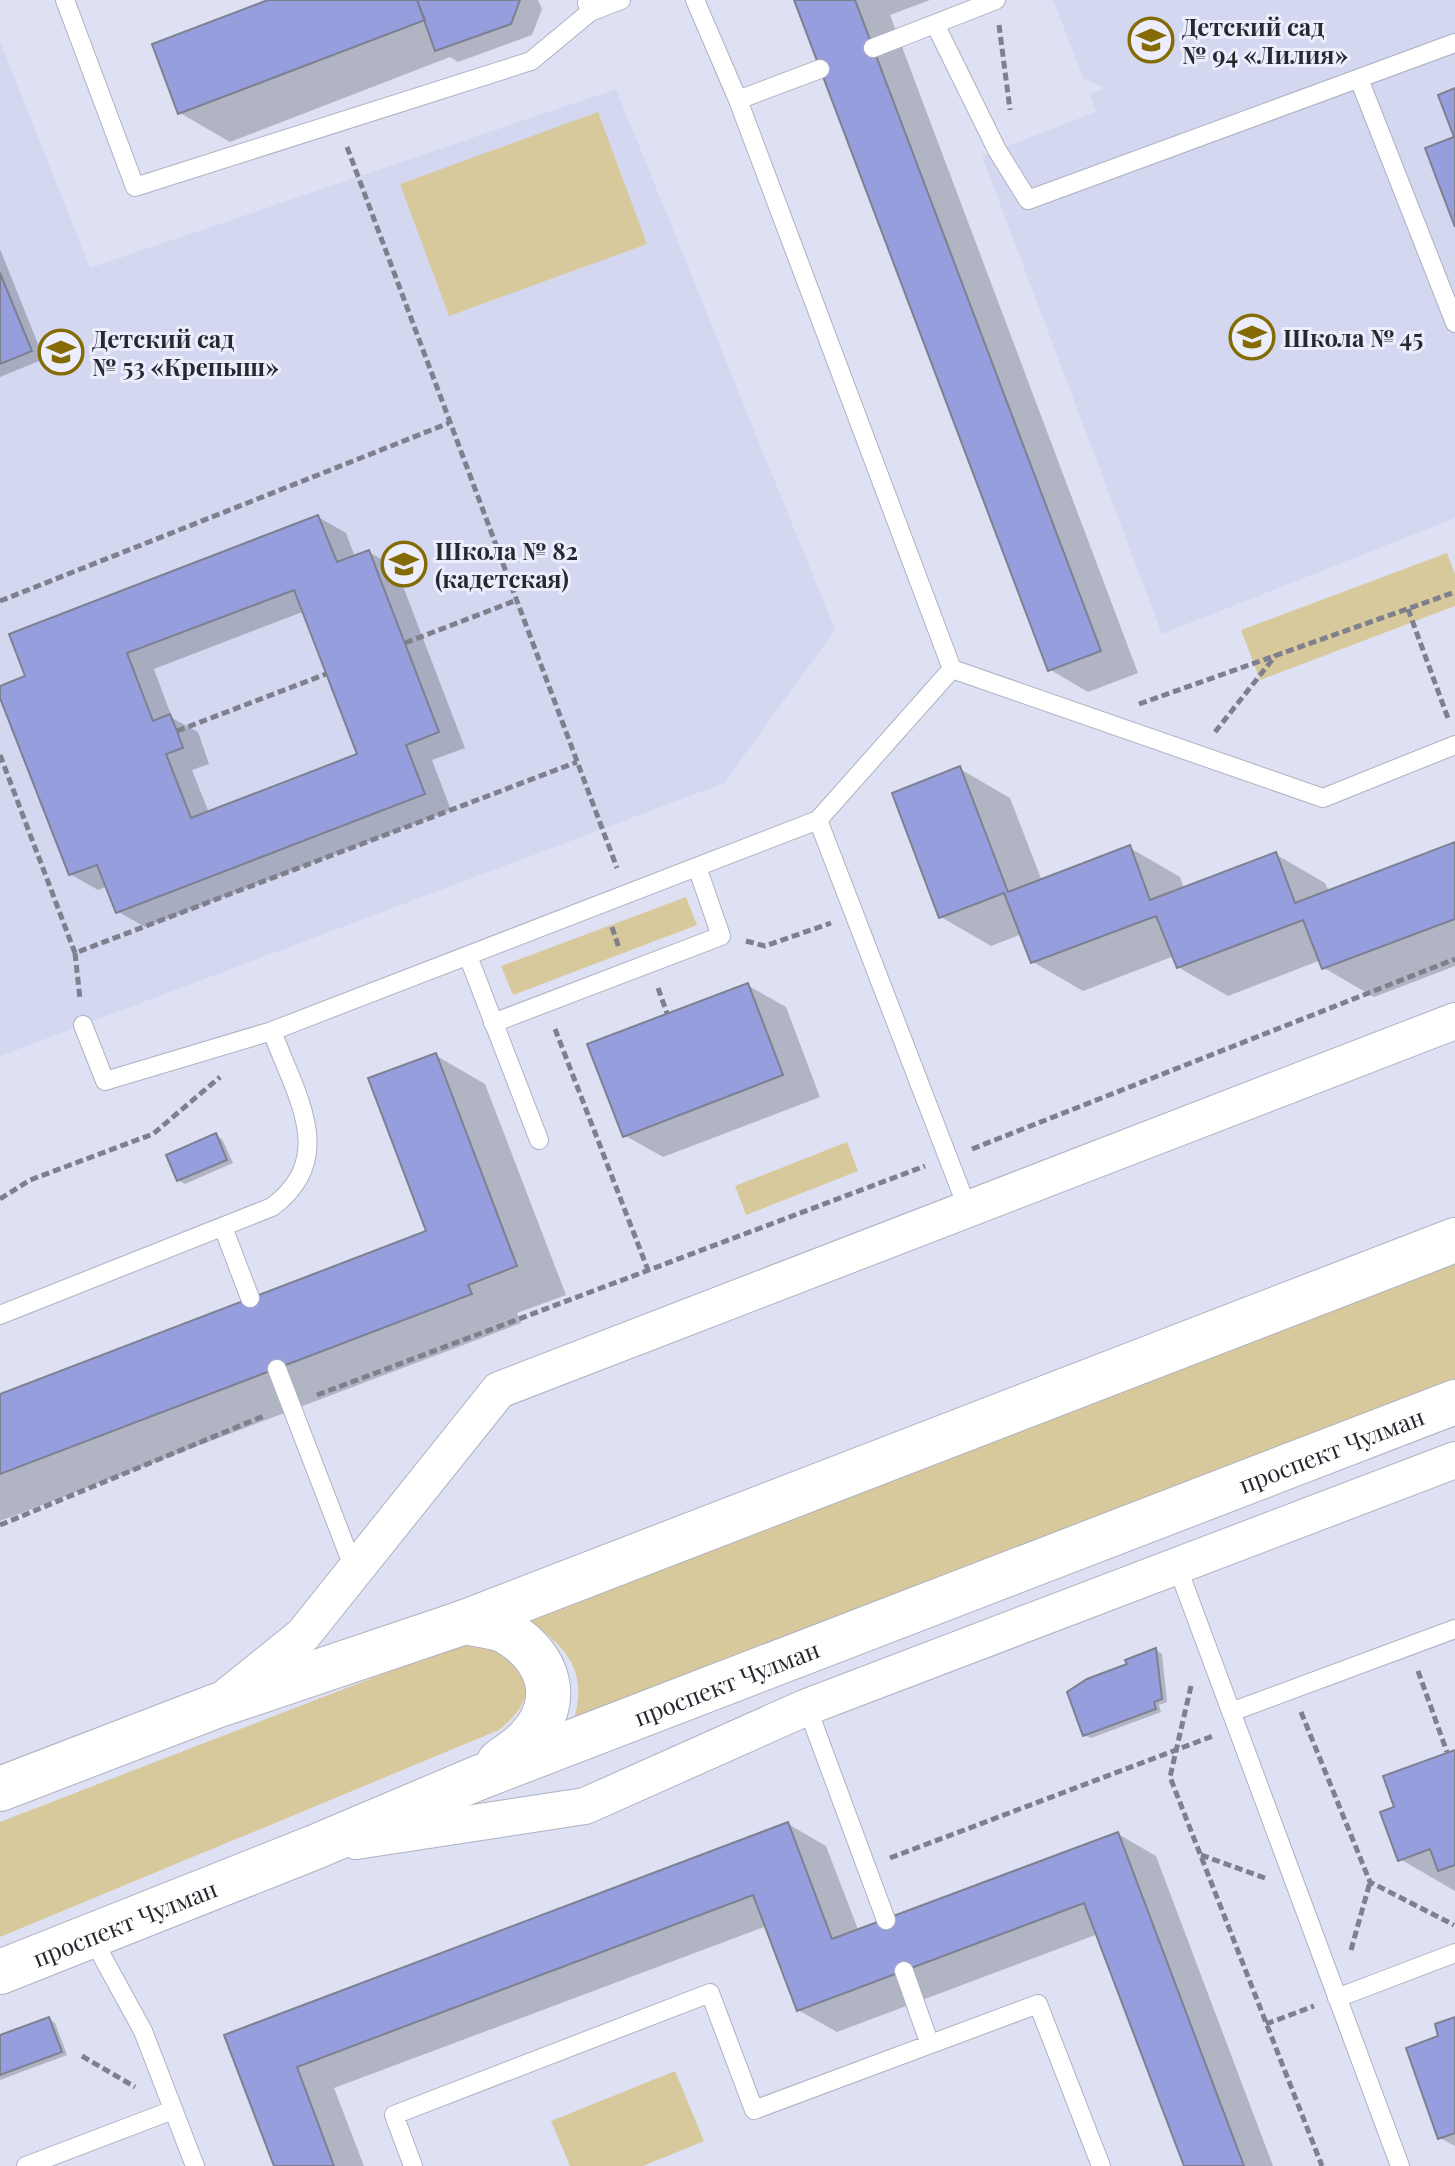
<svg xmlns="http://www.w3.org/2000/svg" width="1455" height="2166" font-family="'Playfair Display',serif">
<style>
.built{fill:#d3d7f0}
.green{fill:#d8c99d}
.shadow{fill:#0003;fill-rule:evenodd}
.building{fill:#969ede;stroke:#7d8090;stroke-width:2;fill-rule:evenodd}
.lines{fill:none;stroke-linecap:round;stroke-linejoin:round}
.lane-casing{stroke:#aeb1c2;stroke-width:20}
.street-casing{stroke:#aeb1c2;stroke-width:38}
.secondary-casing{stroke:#aeb1c2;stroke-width:46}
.path{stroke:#7e808d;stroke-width:5;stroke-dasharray:8 4;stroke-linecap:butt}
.lane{stroke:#fff;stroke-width:18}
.street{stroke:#fff;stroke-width:36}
.secondary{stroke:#fff;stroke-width:44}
.labels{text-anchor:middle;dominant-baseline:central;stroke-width:6;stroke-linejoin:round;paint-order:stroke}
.poi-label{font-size:24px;font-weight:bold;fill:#282930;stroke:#eceefd;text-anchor:start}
.street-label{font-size:24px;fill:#282930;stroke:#eceefd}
</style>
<rect width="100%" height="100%" fill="#dee1f3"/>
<path class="built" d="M 1053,0 L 1455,0 L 1455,518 L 1162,634 L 982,156 L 1096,112 L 1090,94 L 1106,88 L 1084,79 Z
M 0,41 L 90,268 L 616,89 L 835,630 L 724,783 L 0,1056 Z"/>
<path class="green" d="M 598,112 L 647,244 L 449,316 L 400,184 Z
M 1447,553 L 1455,574 L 1455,606 L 1260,680 L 1241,630 Z
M 686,897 L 697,925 L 513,995 L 501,966 Z
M 847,1142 L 858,1171 L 746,1215 L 735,1186 Z
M 1455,1263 L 1455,1382 L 573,1722 C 589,1671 567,1646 525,1619 Z
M 481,1642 C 531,1664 545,1692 499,1730 L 0,1937 L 0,1822 L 463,1643 Z
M 675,2071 L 704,2141 L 643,2166 L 570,2166 L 551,2121 Z"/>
<path class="shadow" d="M 273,0 L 538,0 L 542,9 L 532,35 L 458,62 L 450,57 L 230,142 L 180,113 Z
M 795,0 L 930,0 L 890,15 L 1138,673 L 1088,692 L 1049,669 Z
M 0,249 L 44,359 L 0,377 Z
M 318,517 L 346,533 L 355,557 L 369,552 L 396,568 L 465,748 L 432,760 L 451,810 L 145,927 L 117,911 L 108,886 L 98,890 L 70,874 L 0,688 L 28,677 ZM 305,611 L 359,756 L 209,813 L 192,770 L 209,764 L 198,732 L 172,718 L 154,669 Z
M 960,769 L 1010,798 L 1042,881 L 1130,848 L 1180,877 L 1184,889 L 1275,854 L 1325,883 L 1329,892 L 1455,844 L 1455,966 L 1374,997 L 1324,968 L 1321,960 L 1228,996 L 1178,967 L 1174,956 L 1083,991 L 1033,962 L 1022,934 L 991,946 L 941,917 Z
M 747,985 L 786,1007 L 820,1097 L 663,1157 L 624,1135 Z
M 435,1055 L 485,1084 L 566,1295 L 517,1313 L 521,1323 L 0,1521 L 0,1395 L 429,1233 Z
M 216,1136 L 222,1139 L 233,1163 L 185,1184 L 178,1180 Z
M 1156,1650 L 1162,1654 L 1167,1702 L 1159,1705 L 1161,1712 L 1091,1738 L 1084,1735 L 1130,1665 Z
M 1455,1752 L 1455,1891 L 1400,1859 L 1397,1809 Z
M 788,1824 L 826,1846 L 859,1932 L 1118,1834 L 1156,1856 L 1273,2166 L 1186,2166 L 1098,1934 L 837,2032 L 798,2010 L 767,1926 L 334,2088 L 364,2166 L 276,2166 L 227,2036 Z
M 49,2019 L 55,2023 L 67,2055 L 0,2080 L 0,2037 Z
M 1455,2019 L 1455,2146 L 1440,2138 Z"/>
<path class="building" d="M 268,0 L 417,0 L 425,20 L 178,114 L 152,44 Z
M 417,0 L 520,0 L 511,24 L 435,51 Z
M 794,0 L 855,0 L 1101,651 L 1048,671 Z
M 1455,88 L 1455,227 L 1425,148 L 1454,137 L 1438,95 Z
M 0,273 L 32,351 L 0,364 Z
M 318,515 L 337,562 L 369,550 L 439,732 L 406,745 L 425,794 L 116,913 L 97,865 L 69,875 L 0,698 L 0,686 L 25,676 L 9,634 ZM 294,590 L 357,754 L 191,818 L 166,754 L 183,748 L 177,731 L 170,714 L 153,721 L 127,653 Z
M 960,766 L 1008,892 L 1130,845 L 1150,900 L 1276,852 L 1295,903 L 1455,842 L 1455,919 L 1322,969 L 1303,920 L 1177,968 L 1156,916 L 1031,963 L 1004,893 L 939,918 L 892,793 Z
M 748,983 L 783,1075 L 623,1137 L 587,1044 Z
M 436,1053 L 517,1266 L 468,1285 L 472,1294 L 0,1474 L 0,1394 L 426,1231 L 368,1078 Z
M 216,1133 L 227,1160 L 177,1181 L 166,1155 Z
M 1156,1648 L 1162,1699 L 1154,1702 L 1156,1709 L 1083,1736 L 1067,1692 L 1087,1679 L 1127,1664 L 1125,1660 Z
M 1455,1750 L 1455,1865 L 1438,1871 L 1430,1849 L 1398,1861 L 1380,1812 L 1394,1807 L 1383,1776 Z
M 788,1822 L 832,1939 L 1118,1832 L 1244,2166 L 1184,2166 L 1084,1903 L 797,2011 L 753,1895 L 297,2067 L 334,2166 L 274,2166 L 224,2035 Z
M 49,2017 L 62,2052 L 0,2075 L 0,2035 Z
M 1455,2017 L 1455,2133 L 1438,2139 L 1406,2048 L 1438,2036 L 1435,2024 Z"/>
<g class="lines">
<g class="lane-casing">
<path id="lane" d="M 65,0 L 135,187 L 531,61 L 590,12
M 695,0 L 738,100 L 952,669 L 1323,798 L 1455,745
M 587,3 L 590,12 L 621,0
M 935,24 L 997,150 L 1028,200 L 1455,43
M 873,48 L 996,0
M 1359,79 L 1455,323
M 738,100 L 820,69
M 818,820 L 967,1207
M 468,956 L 539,1140
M 493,1023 L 721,936 L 697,867
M 83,1025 L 105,1081 L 272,1031
M 223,1227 L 250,1298
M 0,1315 L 272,1207 C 339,1157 295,1095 272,1031 L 818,820 L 952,669
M 277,1369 L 354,1569
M 1177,1566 L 1400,2166
M 807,1707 L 886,1920
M 1231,1712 L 1455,1629
M 91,1936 L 143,2031 L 195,2166
M 904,1971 L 929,2042
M 1337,1998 L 1455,1953
M 26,2166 L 173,2110
M 413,2166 L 394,2115 L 710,1993 L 754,2110 L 1038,2004 L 1101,2166"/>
</g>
<g class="street-casing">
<path id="street" d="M 225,1698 L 303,1635 L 499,1390 L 1455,1021
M 356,1841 L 585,1806 L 807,1707 L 1455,1460"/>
</g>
<g class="secondary-casing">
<g id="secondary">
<path d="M 465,1622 C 478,1625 496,1626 507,1632 C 549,1657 564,1701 528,1739 C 520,1748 508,1755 499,1762"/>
<path d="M 0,1789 L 216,1706 L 465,1622 L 1455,1240"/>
<path id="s1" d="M 0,1972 L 315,1847 L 478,1778 L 1455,1402"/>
</g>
</g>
<path class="path" d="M 999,25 L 1010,110
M 347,147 L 617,868
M 0,601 L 449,423
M 1408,609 L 1449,721
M 405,643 L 517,600
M 1139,704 L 1455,592
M 177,731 L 326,674
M 1215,732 L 1276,655
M 0,755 L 75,953 L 577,762
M 612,927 L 619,948
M 746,941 L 765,946 L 831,923
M 75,953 L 80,999
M 658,988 L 667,1013
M 555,1029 L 648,1270
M 972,1149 L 1455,959
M 0,1199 L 30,1180 L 153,1134 L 220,1077
M 317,1395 L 925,1166
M 0,1525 L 266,1415
M 1418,1671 L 1447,1752
M 1191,1686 L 1170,1777 L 1322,2166
M 1301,1712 L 1370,1882 L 1454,1925
M 1201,1855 L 1265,1878
M 890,1858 L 1213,1736
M 1351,1950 L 1370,1882
M 1266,2024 L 1314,2006
M 82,2056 L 135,2087"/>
<use href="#lane" class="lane"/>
<use href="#street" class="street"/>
<use href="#secondary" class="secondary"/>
</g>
<defs>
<g id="school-ring" transform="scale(2.3)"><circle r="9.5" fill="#eceefd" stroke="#846b05" stroke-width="1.5"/><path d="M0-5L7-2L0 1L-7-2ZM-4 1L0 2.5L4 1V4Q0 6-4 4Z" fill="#846b05"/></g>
</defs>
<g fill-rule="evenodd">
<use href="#school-ring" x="1151" y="40"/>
<use href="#school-ring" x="1252" y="337"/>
<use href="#school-ring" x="61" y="352"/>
<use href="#school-ring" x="404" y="564"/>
</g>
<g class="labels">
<g class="poi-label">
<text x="1182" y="26">Детский сад<tspan x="1182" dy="28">№ 94 «Лилия»</tspan></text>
<text x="1283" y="337">Школа № 45</text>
<text x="92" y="338">Детский сад<tspan x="92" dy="28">№ 53 «Крепыш»</tspan></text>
<text x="435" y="550">Школа № 82<tspan x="435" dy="28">(кадетская)</tspan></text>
</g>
<g class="street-label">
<text stroke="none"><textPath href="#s1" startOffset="1430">проспект Чулман</textPath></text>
<text stroke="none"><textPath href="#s1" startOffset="782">проспект Чулман</textPath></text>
<text stroke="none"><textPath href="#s1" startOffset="134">проспект Чулман</textPath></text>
</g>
</g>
</svg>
